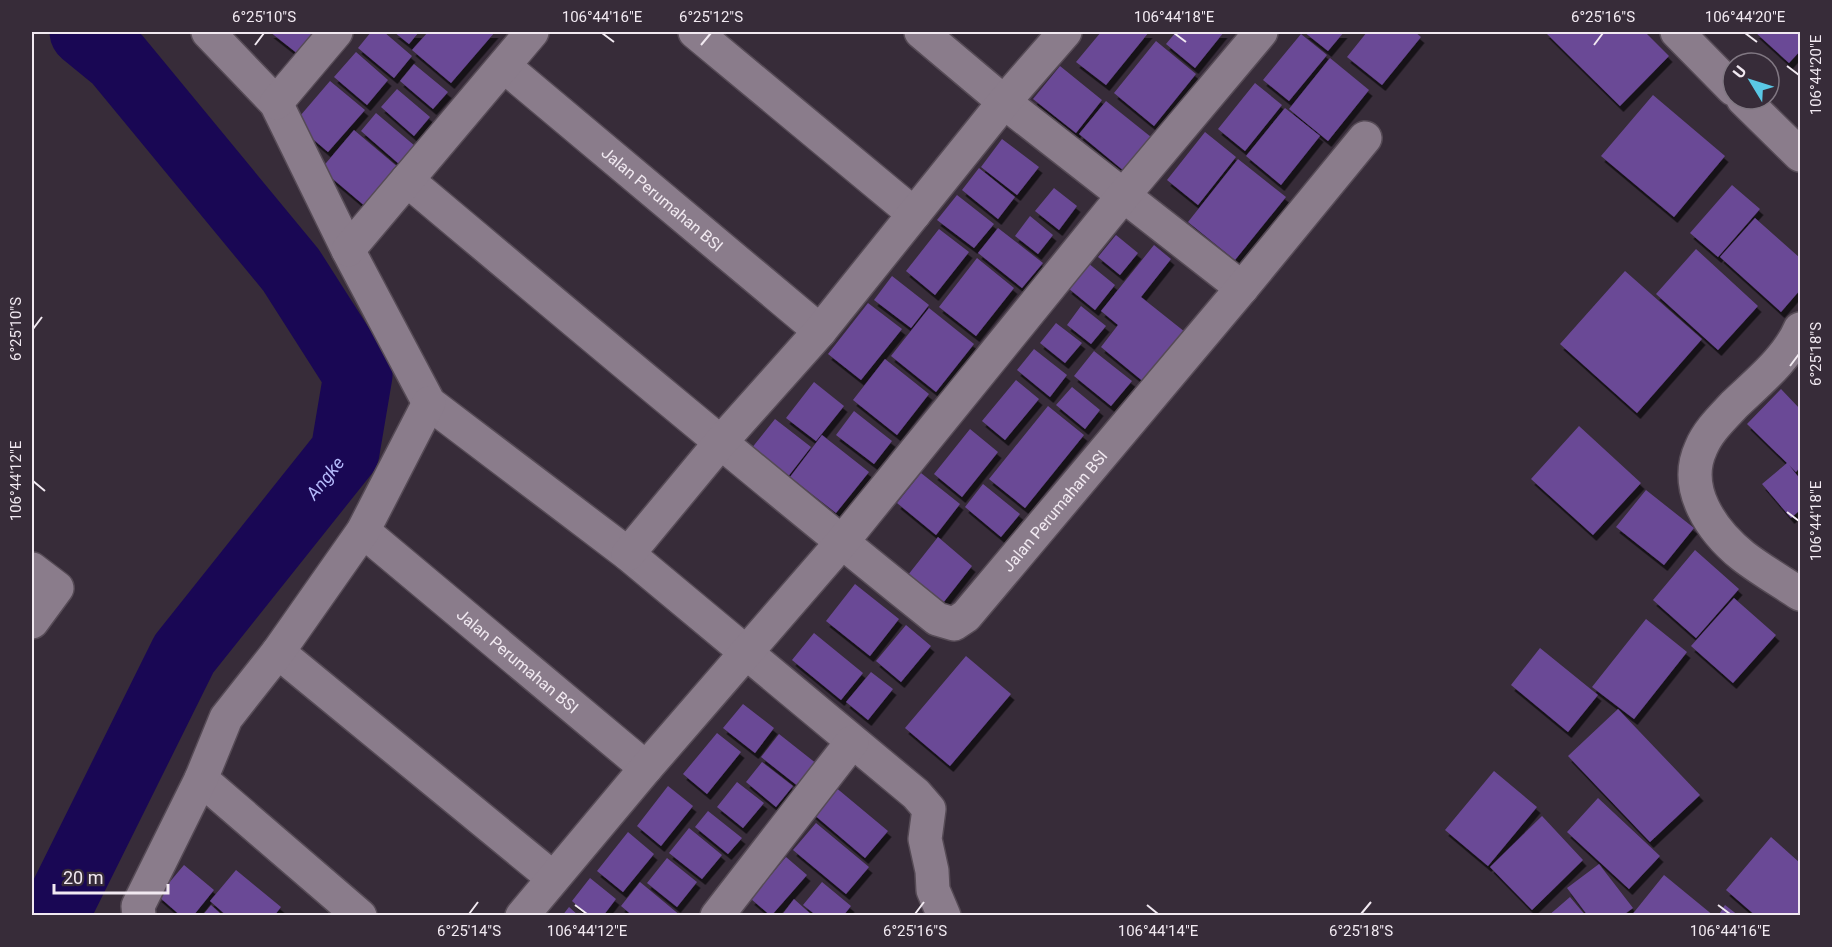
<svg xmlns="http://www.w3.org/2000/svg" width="1832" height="947" font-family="Roboto,sans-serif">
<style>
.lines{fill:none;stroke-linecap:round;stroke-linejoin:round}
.river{stroke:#190754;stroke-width:69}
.building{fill:#6b4996;filter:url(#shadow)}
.minor-casing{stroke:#564b56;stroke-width:36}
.minor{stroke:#8a7c8b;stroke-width:33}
.ticks{fill:none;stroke:#f1e9f1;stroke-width:2}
.labels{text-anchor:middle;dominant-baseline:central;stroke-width:4.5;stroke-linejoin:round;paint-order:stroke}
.street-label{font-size:16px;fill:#f1e9f1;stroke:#372c39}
.water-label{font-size:18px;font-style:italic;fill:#b4b9fa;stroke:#372c39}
.neatline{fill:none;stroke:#f1e9f1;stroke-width:2}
.ticks-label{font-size:15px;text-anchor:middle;fill:#f1e9f1}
</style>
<defs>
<filter id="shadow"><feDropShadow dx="3.5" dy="6" stdDeviation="0" flood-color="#0009"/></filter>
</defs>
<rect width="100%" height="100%" fill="#372c39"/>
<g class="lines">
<path class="river" id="s1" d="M 54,916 L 184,654 L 345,452 L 358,375 L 291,270 L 117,59 L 84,32"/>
</g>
<path class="building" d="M 270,32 L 315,32 L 298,54 Z
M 371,32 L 384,32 L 412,56 L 394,78 L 358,48 Z
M 394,32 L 419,32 L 409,44 Z
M 428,32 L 495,32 L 451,83 L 412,50 Z
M 1101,32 L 1149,32 L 1106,85 L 1076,62 Z
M 1176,32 L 1224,32 L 1195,68 L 1166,44 Z
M 1304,32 L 1344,32 L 1328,51 Z
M 1367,32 L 1415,32 L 1421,37 L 1382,85 L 1347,57 Z
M 1545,32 L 1645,32 L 1669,56 L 1620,106 Z
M 1755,32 L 1800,32 L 1800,51 L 1789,63 Z
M 1301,34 L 1327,55 L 1289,101 L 1263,80 Z
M 1156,41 L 1196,74 L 1154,126 L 1114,93 Z
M 356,52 L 388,80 L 367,105 L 334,77 Z
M 1330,58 L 1369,90 L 1328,141 L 1289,109 Z
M 414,64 L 448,92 L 433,109 L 400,81 Z
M 1060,66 L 1102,100 L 1076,133 L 1033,99 Z
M 330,81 L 365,110 L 328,152 L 294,123 Z
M 1255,83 L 1282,105 L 1245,151 L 1218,129 Z
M 397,89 L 430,117 L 414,136 L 381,107 Z
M 1653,95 L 1725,156 L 1674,217 L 1601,156 Z
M 1106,101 L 1151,137 L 1124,171 L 1079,134 Z
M 1285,108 L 1320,136 L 1281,185 L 1246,156 Z
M 376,113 L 415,146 L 399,164 L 361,131 Z
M 354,130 L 399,168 L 366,207 L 321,169 Z
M 1205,132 L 1236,157 L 1198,205 L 1167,180 Z
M 1002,139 L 1039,167 L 1017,195 L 981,167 Z
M 1238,159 L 1286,197 L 1235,260 L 1188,222 Z
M 979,168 L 1015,197 L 998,219 L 962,190 Z
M 1732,185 L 1760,209 L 1718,257 L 1690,233 Z
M 1054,188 L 1077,206 L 1059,230 L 1035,211 Z
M 957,195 L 994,224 L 974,248 L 937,220 Z
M 1030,216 L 1053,235 L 1038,254 L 1015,236 Z
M 1755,218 L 1800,258 L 1800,290 L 1781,312 L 1720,257 Z
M 998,228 L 1043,263 L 1022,288 L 978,253 Z
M 939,229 L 969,252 L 935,295 L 906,271 Z
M 1116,235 L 1138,253 L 1120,275 L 1098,257 Z
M 1154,245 L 1171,259 L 1141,297 L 1185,332 L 1145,383 L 1101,347 L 1118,325 L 1101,311 Z
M 1696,249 L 1758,306 L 1718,350 L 1656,294 Z
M 977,258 L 1014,288 L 976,336 L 939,307 Z
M 1088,263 L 1115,285 L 1095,310 L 1068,288 Z
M 1625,271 L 1702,339 L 1637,413 L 1560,344 Z
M 892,276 L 929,305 L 911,328 L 874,300 Z
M 868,303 L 902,329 L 861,380 L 828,354 Z
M 1081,306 L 1106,326 L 1091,344 L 1067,325 Z
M 929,308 L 974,344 L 936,392 L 891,356 Z
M 1056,323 L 1082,343 L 1065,363 L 1040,343 Z
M 1034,349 L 1067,375 L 1050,397 L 1017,370 Z
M 1094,351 L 1132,381 L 1111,406 L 1074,376 Z
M 885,359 L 929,394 L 897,435 L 853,400 Z
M 1016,380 L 1039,399 L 1005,440 L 982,421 Z
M 814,382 L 844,406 L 816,441 L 786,418 Z
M 1072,387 L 1100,410 L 1085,429 L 1056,405 Z
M 1781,389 L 1800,409 L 1800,467 L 1796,472 L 1789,465 L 1800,479 L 1800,510 L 1791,518 L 1762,484 L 1787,463 L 1747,424 Z
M 1048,406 L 1084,435 L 1025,508 L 989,479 Z
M 854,411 L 892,441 L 874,464 L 836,435 Z
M 775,419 L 811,447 L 787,478 L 751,449 Z
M 1579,426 L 1641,483 L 1593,535 L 1531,479 Z
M 970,429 L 998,452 L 962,497 L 934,474 Z
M 822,435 L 869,472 L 836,513 L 790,477 Z
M 921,473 L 960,504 L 936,535 L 897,503 Z
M 983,484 L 1020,514 L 1001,537 L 965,507 Z
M 1646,490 L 1694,528 L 1664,565 L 1616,527 Z
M 938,537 L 972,566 L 943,603 L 908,575 Z
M 1695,550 L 1739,589 L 1696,638 L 1653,600 Z
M 855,584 L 899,619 L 870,656 L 826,621 Z
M 1734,598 L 1776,635 L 1733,683 L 1691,646 Z
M 1646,619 L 1687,652 L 1634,719 L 1592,687 Z
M 906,625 L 931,646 L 901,682 L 876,661 Z
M 814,633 L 863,673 L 841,700 L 792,660 Z
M 1540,648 L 1598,695 L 1568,732 L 1511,685 Z
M 966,656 L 1011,694 L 950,766 L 905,728 Z
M 871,672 L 893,689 L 868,720 L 846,702 Z
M 743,704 L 774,728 L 755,753 L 723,728 Z
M 1618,709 L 1700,795 L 1650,842 L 1568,756 Z
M 717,733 L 741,752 L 707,794 L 683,774 Z
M 779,734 L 817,764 L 799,787 L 761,757 Z
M 762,762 L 793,786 L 776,807 L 746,782 Z
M 1494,771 L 1537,807 L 1488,866 L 1445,830 Z
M 737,782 L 764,803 L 743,828 L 717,807 Z
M 668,786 L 693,806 L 661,846 L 637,826 Z
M 834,786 L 888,831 L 865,858 L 812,813 Z
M 1598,798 L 1660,856 L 1629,889 L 1567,832 Z
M 708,811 L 742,838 L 728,854 L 695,827 Z
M 1542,816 L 1583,860 L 1532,910 L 1490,867 Z
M 816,823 L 869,867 L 846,894 L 793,850 Z
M 689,828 L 722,855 L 702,879 L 669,853 Z
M 628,832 L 654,854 L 623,892 L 597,871 Z
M 1771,837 L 1800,863 L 1800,916 L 1756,916 L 1726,890 Z
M 786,857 L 807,875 L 771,916 L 751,899 Z
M 667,858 L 697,882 L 677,907 L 647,883 Z
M 1599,864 L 1633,908 L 1622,916 L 1588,916 L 1567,888 Z
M 184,865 L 214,890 L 193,916 L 181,916 L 158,896 Z
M 236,870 L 281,907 L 274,916 L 227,916 L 210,901 Z
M 1664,875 L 1714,916 L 1631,916 Z
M 590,878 L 616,899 L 603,916 L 589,916 L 572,901 Z
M 640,882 L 681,916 L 633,916 L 621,906 Z
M 822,882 L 851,906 L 843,916 L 817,916 L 803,905 Z
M 1570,897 L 1586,916 L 1548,916 Z
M 794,899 L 813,916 L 781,916 Z
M 211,905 L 223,916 L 202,916 Z
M 1725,905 L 1739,916 L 1718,916 Z
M 569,907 L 579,916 L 562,916 Z"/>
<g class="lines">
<g class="minor-casing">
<g id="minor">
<path d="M 208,32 L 276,103 L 348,250 L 429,403 L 628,554 L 916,794 L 929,809 L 925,839 L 932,871 L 933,890 L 944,916"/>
<path d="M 695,32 L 914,214"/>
<path d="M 921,32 L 1004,102 L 1242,288"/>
<path d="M 1677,32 L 1733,89"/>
<path id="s2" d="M 504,66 L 820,331"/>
<path d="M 1743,99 L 1800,155"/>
<path d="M 276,103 L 336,32"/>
<path id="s3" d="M 407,180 C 583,328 758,475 937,619 L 954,624 L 966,616 L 1242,288 L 1365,138"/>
<path d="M 348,250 L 532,32"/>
<path d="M 1800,329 C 1787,359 1758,382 1734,405 C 1722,418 1708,431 1701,448 C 1682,489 1712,531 1743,556 C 1761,570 1782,582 1800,594"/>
<path id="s4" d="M 363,531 L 646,768"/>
<path d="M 628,554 L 720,443 L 820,331 L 1004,102 L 1065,32"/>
<path d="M 32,569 L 57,588 L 32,622"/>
<path d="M 278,652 L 553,878"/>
<path d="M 201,779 L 360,916"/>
<path d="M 139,916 L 138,906 L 201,779 L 226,718 L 278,652 L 363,531 L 429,403"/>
<path d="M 522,916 L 646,768 L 842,542 L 1123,196 L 1261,32"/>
<path d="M 717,916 L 852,742"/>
</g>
</g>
<use href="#minor" class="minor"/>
</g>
<path class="ticks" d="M 602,33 L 614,42M 1174,33 L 1186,42M 1745,33 L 1757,42M 255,45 L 264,33M 701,45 L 711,33M 1594,45 L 1603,33M 1787,66 L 1799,75M 33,329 L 42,317M 1790,366 L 1799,354M 33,481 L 45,491M 1787,512 L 1799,521M 575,905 L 587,914M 1147,905 L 1158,914M 1718,905 L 1730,914M 469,914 L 478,902M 915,914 L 924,902M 1361,914 L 1371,902"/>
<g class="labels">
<g class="street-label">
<text stroke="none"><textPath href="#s2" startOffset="207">Jalan Perumahan BSI</textPath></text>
<text stroke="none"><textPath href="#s3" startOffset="858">Jalan Perumahan BSI</textPath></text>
<text stroke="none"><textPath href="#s4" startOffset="202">Jalan Perumahan BSI</textPath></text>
</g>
<g class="water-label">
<text stroke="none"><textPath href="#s1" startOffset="518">Angke</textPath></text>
</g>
</g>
<rect width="1832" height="947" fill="none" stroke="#372c39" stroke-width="66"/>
<g transform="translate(1751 81) rotate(308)"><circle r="28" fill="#372c39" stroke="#817883" stroke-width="1.5"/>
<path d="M0-4.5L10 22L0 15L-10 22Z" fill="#5ac8e5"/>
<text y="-9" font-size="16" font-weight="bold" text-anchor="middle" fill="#f1e9f1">U</text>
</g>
<path d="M54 884v9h114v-9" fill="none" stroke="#f1e9f1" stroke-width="3"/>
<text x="63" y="884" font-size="18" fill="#f1e9f1" stroke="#372c39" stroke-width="4.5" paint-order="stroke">20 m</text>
<rect x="33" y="33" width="1766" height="881" class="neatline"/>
<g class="ticks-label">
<text x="264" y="22">6°25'10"S</text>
<text x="602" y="22">106°44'16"E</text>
<text x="711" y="22">6°25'12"S</text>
<text x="1174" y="22">106°44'18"E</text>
<text x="1603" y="22">6°25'16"S</text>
<text x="1745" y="22">106°44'20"E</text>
<text transform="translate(1816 75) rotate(-90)" y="5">106°44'20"E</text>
<text transform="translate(16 329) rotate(-90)" y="5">6°25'10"S</text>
<text transform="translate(1816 354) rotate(-90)" y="5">6°25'18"S</text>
<text transform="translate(16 481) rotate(-90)" y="5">106°44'12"E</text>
<text transform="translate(1816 521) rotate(-90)" y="5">106°44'18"E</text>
<text x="469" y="936">6°25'14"S</text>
<text x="587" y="936">106°44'12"E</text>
<text x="915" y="936">6°25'16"S</text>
<text x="1158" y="936">106°44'14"E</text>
<text x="1361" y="936">6°25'18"S</text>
<text x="1730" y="936">106°44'16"E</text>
</g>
</svg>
